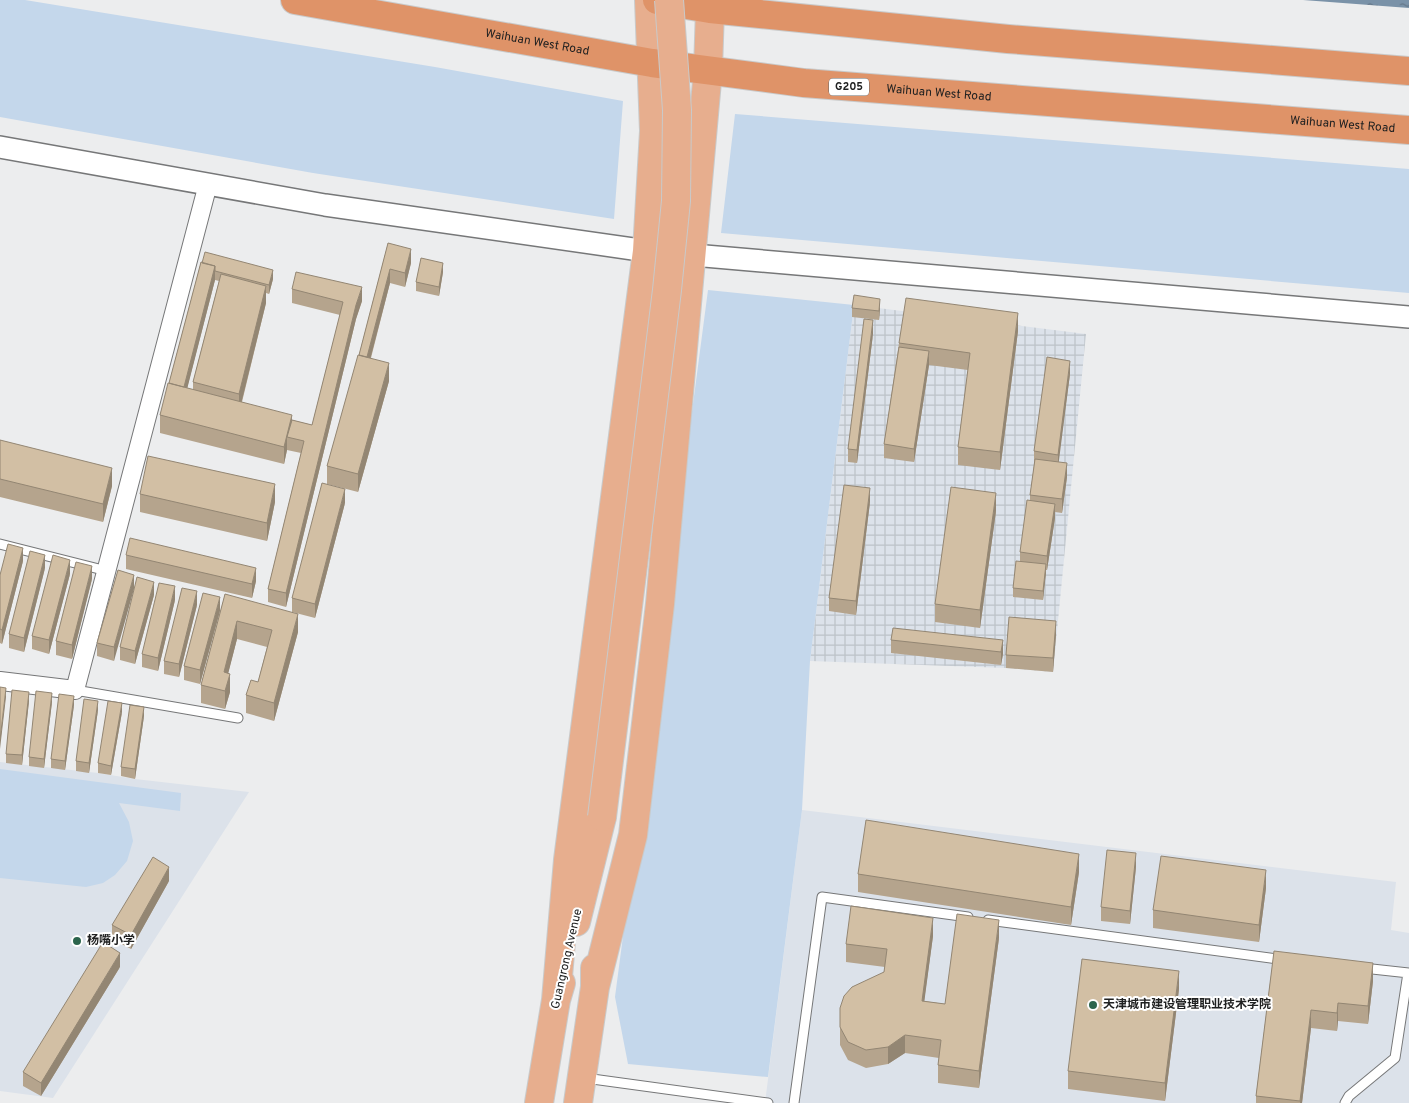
<svg xmlns="http://www.w3.org/2000/svg" width="1409" height="1103" font-family="Overpass,'Noto Sans SC',sans-serif">
<style>
.built{fill:#dce2ea}
.industrial{fill:url(#industrial-grid)}
.green{fill:#c4d7eb}
.water{fill:url(#water-ripples)}
.lines{fill:none;stroke-linecap:round;stroke-linejoin:round}
.service-casing{stroke:#767778;stroke-width:11}
.minor-casing{stroke:#767778;stroke-width:20}
.tertiary-casing{stroke:#767778;stroke-width:24}
.primary-casing{stroke:#c9caca;stroke-width:30}
.trunk-casing{stroke:#c9caca;stroke-width:30}
.service{stroke:#fff;stroke-width:9}
.minor{stroke:#fff;stroke-width:18}
.tertiary{stroke:#fff;stroke-width:21}
.primary{stroke:#e7ae8e;stroke-width:28}
.trunk{stroke:#df9368;stroke-width:28}
.primary-bridge-casing{stroke:#c9caca;stroke-width:30;stroke-linecap:butt}
.primary-bridge{stroke:#e7ae8e;stroke-width:28}
.wall{fill:#b5a48d;fill-rule:evenodd}
.shaded-wall{fill:#938673}
.building{fill:#d2bfa4;stroke:#938673}
.poi-dot{fill:#2b644c;stroke:#fff;stroke-width:2}
.labels{text-anchor:middle;dominant-baseline:central;stroke-width:4;stroke-linejoin:round;paint-order:stroke}
.shield{fill:#fff;stroke:#636464;stroke-width:1}
.shield-label{font-size:11px;font-weight:bold;fill:#202121}
.street-label{font-size:12px;fill:#202121;stroke:#fff}
.poi-label{font-size:12px;font-weight:bold;fill:#202121;stroke:#fff;text-anchor:start}
</style>
<defs>
<pattern id="industrial-grid" width="8" height="8" patternUnits="userSpaceOnUse" patternTransform="scale(1.25)"><rect width="8" height="8" fill="#dce2ea"/><path d="M0 4h8M4 0v8" fill="none" stroke="#bcc2c8"/></pattern>
<pattern id="water-ripples" width="26" height="14" patternUnits="userSpaceOnUse" patternTransform="scale(1.25)"><rect width="26" height="14" fill="#7a92a8"/><path d="M2 4q2-2 4 0t4 0M15 11q2-2 4 0t4 0" fill="none" stroke="#647788"/></pattern>
</defs>
<rect width="100%" height="100%" fill="#ecedee"/>
<path class="built" d="M 0,762 L 98,773 L 135,779 L 249,792 L 53,1098 L 0,1091 Z
M 802,810 L 1396,882 L 1391,930 L 1409,933 L 1409,1103 L 765,1103 Z"/>
<path class="industrial" d="M 854,305 L 1086,334 L 1053,672 L 1006,668 L 810,661 Z"/>
<path class="green" d="M 0,0 L 25,0 L 435,67 L 623,101 L 614,219 L 313,173 L 0,117 Z
M 735,114 L 1409,169 L 1409,293 L 721,233 Z
M 708,290 L 854,305 L 810,661 L 802,810 L 768,1077 L 628,1064 L 615,997 Z
M 0,769 L 181,793 L 180,811 L 119,803 L 129,822 L 133,841 L 127,861 L 115,875 L 103,883 L 86,887 L 0,878 Z"/>
<path class="water" d="M 1303,0 L 1409,0 L 1409,8 Z"/>
<g class="lines">
<g class="service-casing">
<path id="service" d="M 0,544 L 107,571
M 75,690 L 238,718
M 988,920 L 1285,960
M 1363,968 L 1409,973
M 585,1078 L 768,1103
M 794,1103 L 822,897 L 968,917
M 1345,1103 L 1349,1096 L 1395,1058 L 1408,973"/>
</g>
<g class="minor-casing">
<path id="minor" d="M 0,681 L 75,690 L 208,184"/>
</g>
<g class="tertiary-casing">
<path id="tertiary" d="M 0,147 L 325,205 L 647,251 L 1409,317"/>
</g>
<g class="primary-casing">
<path id="primary" d="M 576,922 L 602,817
M 595,987 L 633,835 L 660,604 L 708,70 L 710,9 L 709,0
M 556,1000 L 568,860 L 647,251 L 654,131 L 649,0
M 539,1103 L 556,1000 L 561,983
M 578,1103 L 595,987 L 595,968"/>
</g>
<g class="trunk-casing">
<g id="trunk">
<path id="s1" d="M 295,0 L 652,63 L 804,83 L 1409,130"/>
<path d="M 657,0 L 710,9 L 1008,39 L 1409,71"/>
</g>
</g>
<use href="#service" class="service"/>
<use href="#minor" class="minor"/>
<use href="#tertiary" class="tertiary"/>
<use href="#primary" class="primary"/>
<use href="#trunk" class="trunk"/>
<g class="primary-bridge-casing">
<path id="primary-bridge" d="M 602,817 L 667,290 L 676,201 L 677,110 L 669,0"/>
</g>
<use href="#primary-bridge" class="primary-bridge"/>
</g>
<path class="wall" d="M 388,243 L 411,263 L 405,287 L 390,283 L 371,358 L 389,381 L 358,492 L 327,484 L 327,466 L 359,355 Z
M 201,262 L 273,279 L 269,294 L 266,293 L 266,303 L 242,402 L 292,420 L 312,425 L 340,315 L 292,303 L 292,289 L 362,301 L 356,319 L 286,607 L 268,602 L 268,589 L 301,453 L 287,450 L 284,464 L 160,433 L 160,415 L 169,383 ZM 215,280 L 219,281 L 193,382 L 193,390 L 187,388 Z
M 443,272 L 439,296 L 416,291 L 416,282 Z
M 852,308 L 880,308 L 879,320 L 852,317 Z
M 1018,331 L 1000,470 L 958,465 L 958,447 L 968,370 L 929,365 L 914,462 L 884,458 L 884,444 L 899,343 Z
M 873,334 L 857,463 L 848,462 L 848,449 Z
M 1070,374 L 1058,462 L 1067,477 L 1062,513 L 1055,512 L 1055,518 L 1047,570 L 1046,570 L 1043,600 L 1013,597 L 1013,588 L 1020,561 L 1020,552 L 1030,500 L 1030,495 L 1034,465 L 1034,451 Z
M 0,440 L 112,486 L 103,522 L 0,497 Z
M 140,494 L 275,502 L 267,541 L 140,512 Z
M 870,502 L 856,615 L 829,611 L 829,598 Z
M 345,503 L 315,618 L 292,612 L 292,598 Z
M 996,511 L 980,628 L 935,622 L 935,604 Z
M 126,555 L 256,581 L 252,598 L 126,569 Z
M 23,561 L 2,644 L 0,643 L 0,575 Z
M 45,568 L 24,652 L 9,648 L 9,634 Z
M 118,570 L 114,661 L 97,656 L 97,643 Z
M 70,574 L 49,654 L 32,649 L 32,636 Z
M 92,579 L 72,659 L 56,655 L 56,641 Z
M 225,594 L 298,632 L 274,721 L 246,713 L 246,695 L 258,682 L 267,647 L 237,639 L 228,673 L 230,692 L 225,709 L 201,703 L 201,685 Z
M 154,595 L 135,664 L 120,660 L 120,647 Z
M 175,600 L 158,671 L 142,667 L 142,654 Z
M 197,605 L 179,677 L 164,674 L 164,661 Z
M 220,611 L 200,684 L 184,680 L 184,666 Z
M 1056,634 L 1053,672 L 1006,668 L 1006,655 Z
M 891,640 L 1003,640 L 1003,654 L 1001,665 L 891,653 Z
M 29,701 L 22,765 L 6,763 L 6,754 Z
M 52,702 L 44,768 L 29,766 L 29,757 Z
M 74,705 L 65,770 L 51,768 L 51,759 Z
M 98,710 L 89,773 L 76,771 L 76,761 Z
M 122,712 L 111,775 L 98,773 L 98,763 Z
M 144,716 L 135,779 L 121,776 L 121,767 Z
M 1136,867 L 1130,924 L 1101,921 L 1101,907 Z
M 1079,872 L 1071,925 L 858,892 L 858,874 Z
M 169,881 L 131,949 L 112,939 L 112,925 Z
M 1266,888 L 1259,942 L 1153,928 L 1153,910 Z
M 933,936 L 924,1001 L 945,1004 L 999,938 L 979,1088 L 938,1083 L 938,1065 L 939,1058 L 905,1053 L 888,1064 L 866,1068 L 848,1060 L 840,1045 L 840,1008 L 884,972 L 885,967 L 846,962 L 846,944 Z
M 1274,951 L 1373,981 L 1368,1024 L 1338,1021 L 1337,1031 L 1311,1028 L 1302,1103 L 1256,1103 L 1256,1096 Z
M 120,967 L 41,1096 L 23,1086 L 23,1072 Z
M 1179,989 L 1165,1101 L 1068,1089 L 1068,1071 Z"/>
<path class="shaded-wall" d="M 411,249 L 411,263 L 405,287 L 405,273 Z
M 443,263 L 443,272 L 439,296 L 439,287 Z
M 215,266 L 215,280 L 183,405 L 183,391 Z
M 390,269 L 390,283 L 366,375 L 366,361 Z
M 273,270 L 273,279 L 269,294 L 269,285 Z
M 266,286 L 266,303 L 239,412 L 239,394 Z
M 362,287 L 362,301 L 356,319 L 286,607 L 286,593 L 356,305 Z
M 880,299 L 880,308 L 879,320 L 879,311 Z
M 1018,313 L 1018,331 L 1000,470 L 1000,452 Z
M 873,320 L 873,334 L 857,463 L 857,450 Z
M 929,351 L 929,365 L 914,462 L 914,449 Z
M 1070,361 L 1070,374 L 1058,468 L 1058,455 Z
M 389,363 L 389,381 L 358,492 L 358,474 Z
M 292,415 L 292,433 L 287,437 L 287,450 L 284,464 L 284,447 Z
M 1067,463 L 1067,477 L 1062,513 L 1062,499 Z
M 112,468 L 112,486 L 103,522 L 103,504 Z
M 275,484 L 275,502 L 267,541 L 267,523 Z
M 870,488 L 870,502 L 856,615 L 856,601 Z
M 345,489 L 345,503 L 315,618 L 315,604 Z
M 996,493 L 996,511 L 980,628 L 980,610 Z
M 1055,504 L 1055,518 L 1047,570 L 1047,556 Z
M 23,548 L 23,561 L 2,644 L 2,630 Z
M 45,555 L 45,568 L 24,652 L 24,638 Z
M 70,560 L 70,574 L 49,654 L 49,640 Z
M 1046,564 L 1046,573 L 1043,600 L 1043,591 Z
M 92,566 L 92,579 L 72,659 L 72,645 Z
M 256,568 L 256,581 L 252,598 L 252,584 Z
M 134,575 L 134,589 L 114,661 L 114,647 Z
M 154,582 L 154,595 L 135,664 L 135,651 Z
M 175,586 L 175,600 L 158,671 L 158,658 Z
M 197,591 L 197,605 L 179,677 L 179,664 Z
M 220,597 L 220,611 L 200,684 L 200,670 Z
M 298,614 L 298,632 L 274,721 L 274,703 Z
M 237,621 L 237,639 L 224,690 L 224,672 Z
M 1056,621 L 1056,634 L 1053,672 L 1053,658 Z
M 1003,640 L 1003,654 L 1001,665 L 1001,652 Z
M 230,674 L 230,692 L 225,709 L 225,691 Z
M 6,688 L 6,697 L 0,749 L 0,740 Z
M 29,692 L 29,701 L 22,765 L 22,755 Z
M 52,693 L 52,702 L 44,768 L 44,759 Z
M 74,696 L 74,705 L 65,770 L 65,761 Z
M 98,701 L 98,710 L 89,773 L 89,763 Z
M 122,703 L 122,712 L 111,775 L 111,766 Z
M 144,707 L 144,716 L 135,779 L 135,769 Z
M 1136,853 L 1136,867 L 1130,924 L 1130,911 Z
M 1079,854 L 1079,872 L 1071,925 L 1071,907 Z
M 169,867 L 169,881 L 131,949 L 131,935 Z
M 1266,870 L 1266,888 L 1259,942 L 1259,925 Z
M 933,918 L 933,936 L 922,1019 L 922,1001 Z
M 999,920 L 999,938 L 979,1088 L 979,1071 Z
M 120,953 L 120,967 L 41,1096 L 41,1083 Z
M 1373,963 L 1373,981 L 1368,1024 L 1368,1006 Z
M 1179,971 L 1179,989 L 1165,1101 L 1165,1083 Z
M 1338,1003 L 1338,1021 L 1337,1031 L 1337,1013 Z
M 1311,1010 L 1311,1028 L 1302,1103 L 1300,1103 Z
M 905,1035 L 905,1053 L 888,1064 L 888,1047 Z"/>
<path class="building" d="M 388,243 L 411,249 L 405,273 L 390,269 L 367,357 L 359,355 Z
M 205,252 L 273,270 L 269,285 L 215,271 L 215,266 L 202,263 Z
M 421,258 L 443,263 L 439,287 L 416,282 Z
M 201,262 L 215,266 L 184,387 L 169,383 Z
M 296,272 L 362,287 L 356,305 L 286,593 L 268,589 L 304,441 L 287,437 L 292,420 L 312,425 L 343,302 L 292,289 Z
M 221,274 L 266,286 L 239,394 L 193,382 Z
M 854,295 L 880,299 L 879,311 L 852,308 Z
M 906,298 L 1018,313 L 1000,452 L 958,447 L 970,353 L 899,343 Z
M 864,319 L 873,320 L 857,450 L 848,449 Z
M 899,347 L 929,351 L 914,449 L 884,444 Z
M 358,355 L 389,363 L 358,474 L 327,466 Z
M 1047,357 L 1070,361 L 1058,455 L 1034,451 Z
M 168,383 L 292,415 L 284,447 L 160,415 Z
M 0,440 L 112,468 L 103,504 L 0,479 Z
M 148,456 L 275,484 L 267,523 L 140,494 Z
M 1035,459 L 1067,463 L 1062,499 L 1030,495 Z
M 322,483 L 345,489 L 315,604 L 292,598 Z
M 844,485 L 870,488 L 856,601 L 829,598 Z
M 951,487 L 996,493 L 980,610 L 935,604 Z
M 1027,500 L 1055,504 L 1047,556 L 1020,552 Z
M 130,538 L 256,568 L 252,584 L 126,555 Z
M 8,544 L 23,548 L 2,630 L 0,629 L 0,575 Z
M 30,551 L 45,555 L 24,638 L 9,634 Z
M 53,555 L 70,560 L 49,640 L 32,636 Z
M 1016,561 L 1046,564 L 1043,591 L 1013,588 Z
M 76,562 L 92,566 L 72,645 L 56,641 Z
M 118,570 L 134,575 L 114,647 L 97,643 Z
M 137,577 L 154,582 L 135,651 L 120,647 Z
M 159,583 L 175,586 L 158,658 L 142,654 Z
M 182,588 L 197,591 L 179,664 L 164,661 Z
M 203,593 L 220,597 L 200,670 L 184,666 Z
M 225,594 L 298,614 L 274,703 L 246,695 L 251,680 L 258,682 L 272,630 L 237,621 L 224,672 L 230,674 L 225,691 L 201,685 Z
M 1009,617 L 1056,621 L 1053,658 L 1006,655 Z
M 893,628 L 1003,640 L 1001,652 L 891,640 Z
M 0,687 L 6,688 L 0,740 Z
M 12,690 L 29,692 L 22,755 L 6,754 Z
M 36,691 L 52,693 L 44,759 L 29,757 Z
M 59,694 L 74,696 L 65,761 L 51,759 Z
M 84,699 L 98,701 L 89,763 L 76,761 Z
M 108,701 L 122,703 L 111,766 L 98,763 Z
M 130,705 L 144,707 L 135,769 L 121,767 Z
M 866,820 L 1079,854 L 1071,907 L 858,874 Z
M 1107,850 L 1136,853 L 1130,911 L 1101,907 Z
M 1161,856 L 1266,870 L 1259,925 L 1153,910 Z
M 153,857 L 169,867 L 131,935 L 112,925 Z
M 851,906 L 933,918 L 922,1001 L 945,1004 L 957,914 L 999,920 L 979,1071 L 938,1065 L 941,1040 L 905,1035 L 888,1047 L 866,1050 L 848,1042 L 840,1027 L 840,1008 L 844,996 L 852,987 L 884,972 L 887,949 L 846,944 Z
M 103,942 L 120,953 L 41,1083 L 23,1072 Z
M 1274,951 L 1373,963 L 1368,1006 L 1338,1003 L 1337,1013 L 1311,1010 L 1300,1101 L 1256,1096 Z
M 1082,959 L 1179,971 L 1165,1083 L 1068,1071 Z"/>
<g class="poi-dot">
<circle cx="77" cy="941" r="5"/>
<circle cx="1093" cy="1005" r="5"/>
</g>
<g class="labels">
<rect class="shield" x="829" y="78.5" width="40" height="17" rx="4"/>
<g class="shield-label">
<text x="849" y="87">G205</text>
</g>
<g class="street-label">
<text stroke="none"><textPath href="#s1" startOffset="246">Waihuan West Road</textPath></text>
<text stroke="none"><textPath href="#s1" startOffset="651">Waihuan West Road</textPath></text>
<text stroke="none"><textPath href="#s1" startOffset="1056">Waihuan West Road</textPath></text>
<text transform="translate(567 959) rotate(-77)">Guangrong Avenue</text>
</g>
<g class="poi-label">
<text x="87" y="941">杨嘴小学</text>
<text x="1103" y="1005">天津城市建设管理职业技术学院</text>
</g>
</g>
</svg>
